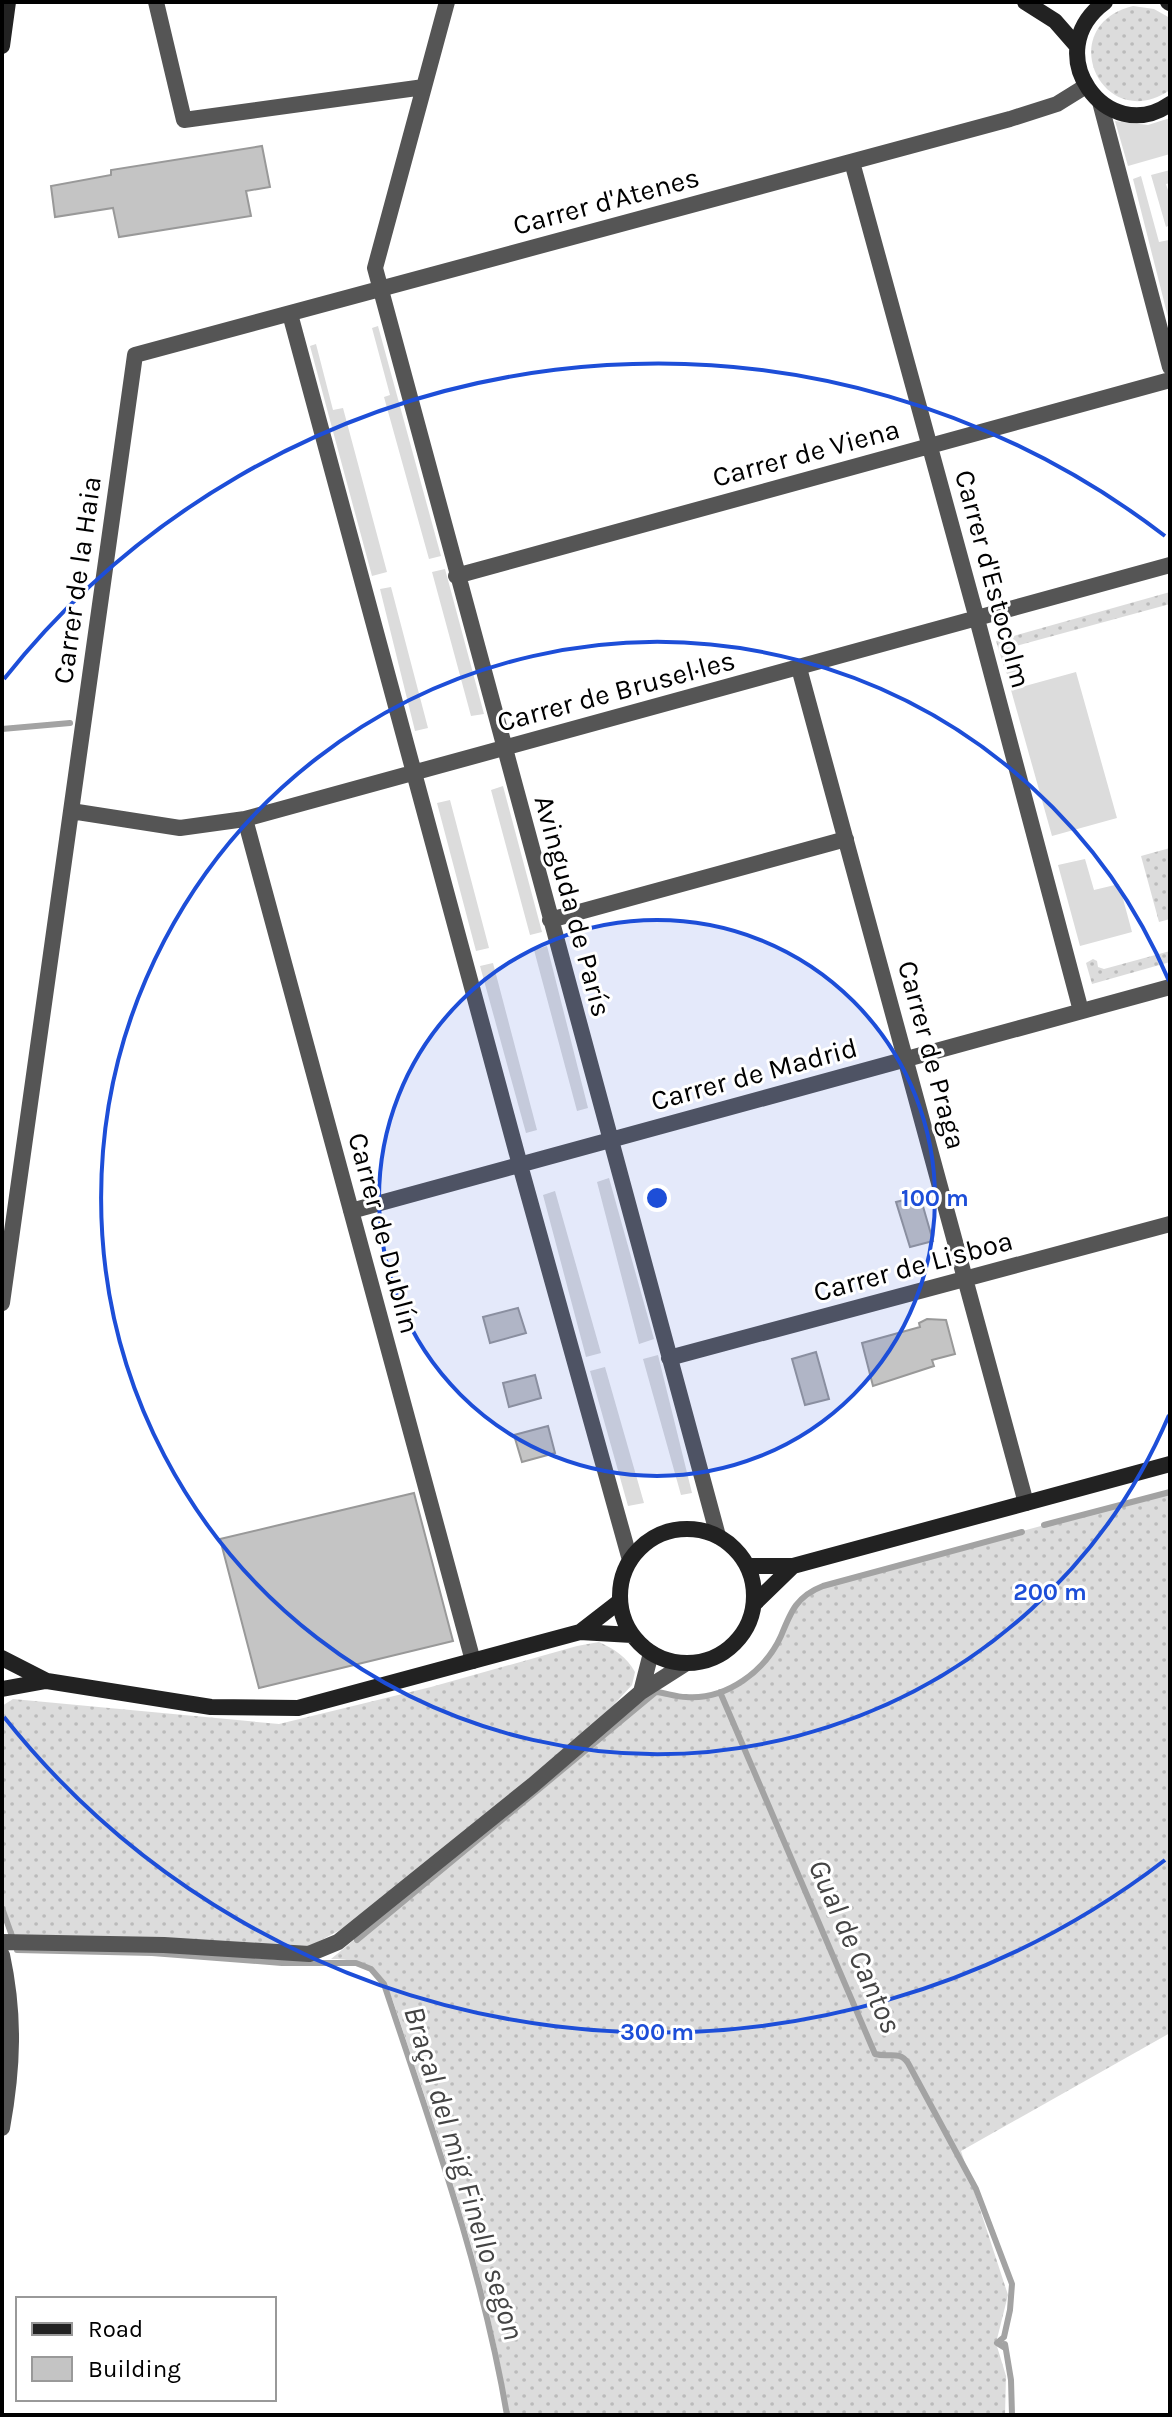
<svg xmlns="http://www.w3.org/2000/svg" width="1172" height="2417" font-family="Karla,sans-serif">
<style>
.grass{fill:url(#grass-dots)}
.garden{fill:#dcdcdc}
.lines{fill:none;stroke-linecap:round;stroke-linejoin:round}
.stream{stroke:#a3a3a3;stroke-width:6}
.building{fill:#c4c4c4;stroke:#999;stroke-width:2}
.street{stroke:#555;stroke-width:16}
.secondary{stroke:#222;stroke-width:16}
.ring{fill:none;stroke:#1d4ed8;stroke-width:4}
.labels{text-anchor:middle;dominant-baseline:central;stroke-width:6;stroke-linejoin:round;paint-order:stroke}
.street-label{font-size:28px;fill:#000;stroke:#fff}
.water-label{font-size:30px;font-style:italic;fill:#444;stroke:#fff}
.centre{fill:#1d4ed8;stroke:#fff;stroke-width:4}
.ring-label{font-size:24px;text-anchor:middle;font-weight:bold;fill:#1d4ed8;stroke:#fff;stroke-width:6;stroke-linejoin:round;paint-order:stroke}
</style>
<defs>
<pattern id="grass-dots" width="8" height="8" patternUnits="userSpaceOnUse" patternTransform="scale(2)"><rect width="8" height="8" fill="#dcdcdc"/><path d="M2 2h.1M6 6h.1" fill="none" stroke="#bbb" stroke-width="1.8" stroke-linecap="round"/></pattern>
</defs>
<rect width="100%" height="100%" fill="#fff"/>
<path class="grass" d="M 1133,6 L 1154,9 L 1170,18 L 1170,90 C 1102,136 1052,26 1133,6 Z
M 1170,592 L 1170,604 L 1016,646 L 1013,651 L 1017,670 L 1013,674 L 1007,674 L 1005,670 L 996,641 Z
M 1170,848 L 1170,919 L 1159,922 L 1141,856 Z
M 1170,951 L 1170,962 L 1092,984 L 1086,963 L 1093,959 L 1097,961 L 1098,967 L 1104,969 Z
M 1170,1491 L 1170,2033 L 961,2151 L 1008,2295 L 996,2343 L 1006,2376 L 1005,2415 L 509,2415 C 487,2272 438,2137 393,2001 C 380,1969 366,1959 331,1959 L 655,1691 C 665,1692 676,1695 686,1696 C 724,1699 762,1672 777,1639 C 787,1618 792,1601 812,1588 Z
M 599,1642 C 614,1649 627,1657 635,1672 L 632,1685 L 606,1713 L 563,1752 L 346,1927 L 308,1947 L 9,1935 L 2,1915 L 2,1706 L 13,1699 L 279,1724 L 431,1687 L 577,1646 Z"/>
<path class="garden" d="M 1170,118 L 1170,154 L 1128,166 L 1115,121 L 1148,125 Z
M 1170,170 L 1170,183 L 1166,184 L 1170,197 L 1170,225 L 1166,227 L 1151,175 Z
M 1141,176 L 1159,242 L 1169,240 L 1170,243 L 1170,325 L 1133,179 Z
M 378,326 L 441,556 L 429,559 L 384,397 L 390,395 L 372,328 Z
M 316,344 L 333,410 L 343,408 L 387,572 L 372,576 L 310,346 Z
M 445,569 L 484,714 L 471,716 L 432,572 Z
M 391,587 L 428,728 L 415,731 L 380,589 Z
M 1076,672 L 1117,818 L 1052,836 L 1011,690 Z
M 503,786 L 542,932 L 530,935 L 491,790 Z
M 450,800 L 489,948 L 476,951 L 437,803 Z
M 1085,859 L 1094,890 L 1119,884 L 1132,932 L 1080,946 L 1058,865 Z
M 547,946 L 588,1108 L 577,1111 L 534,950 Z
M 493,963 L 537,1130 L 526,1133 L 480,966 Z
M 609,1178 L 654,1339 L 639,1344 L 597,1182 Z
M 555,1191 L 601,1353 L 586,1357 L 543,1195 Z
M 658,1355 L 692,1493 L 681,1495 L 643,1359 Z
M 605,1367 L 644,1503 L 628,1506 L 590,1371 Z"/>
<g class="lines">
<path class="stream" d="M 2,729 L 70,723
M 1044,1525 L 1170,1492
M 720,1692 L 875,2054 C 889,2058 899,2050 908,2063 L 976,2189 L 1012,2284 L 1010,2310 L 1004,2337 L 997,2343 L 1005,2348 L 1005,2344 L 1011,2380 L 1012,2415
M 2,1908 L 12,1936
M 357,1940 L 656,1692 C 666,1693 676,1697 686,1697 C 727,1700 765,1671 781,1636 C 791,1611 797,1596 823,1586 L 1022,1532
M 17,1950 L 152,1953 L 282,1963 L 356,1963 L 371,1969 L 384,1984 C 431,2126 482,2267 507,2415"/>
</g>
<path class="building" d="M 262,146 L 270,187 L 246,191 L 251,216 L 119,237 L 113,208 L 55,217 L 51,186 L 111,175 L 111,170 Z
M 920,1196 L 933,1241 L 910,1247 L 896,1202 Z
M 518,1308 L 526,1333 L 490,1343 L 483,1317 Z
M 927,1319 L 946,1320 L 955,1354 L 932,1360 L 934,1366 L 873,1386 L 862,1343 L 920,1327 L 919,1323 Z
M 816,1352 L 829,1399 L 805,1405 L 792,1359 Z
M 535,1375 L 541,1398 L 509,1407 L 503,1383 Z
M 548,1426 L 555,1453 L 522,1462 L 514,1435 Z
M 414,1493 L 453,1641 L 259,1688 L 220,1539 Z"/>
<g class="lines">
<path class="street" d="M 156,2 L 184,120 L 424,87
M 447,2 L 375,268 L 718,1536
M 1100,102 L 1170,367
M 852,162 L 977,619 L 1081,1011
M 290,314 L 520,1165 L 630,1560
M 456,576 L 1170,380
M 799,668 L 1026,1503
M 71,811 L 180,828 L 245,819 L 1170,565
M 245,819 L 473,1661
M 550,920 L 846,839
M 351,1211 L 1170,987
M 2,1303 L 135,355 L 1010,119 L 1057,104 L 1086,86
M 669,1358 L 1170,1224
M 641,1692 L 651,1653
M 2,1942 L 164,1945 L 309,1954 L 338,1942 L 533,1785 L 641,1692 L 685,1664
M 2,1955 C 15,2015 13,2068 2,2128"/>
<path class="secondary" d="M 1025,2 L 1055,21 L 1076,45
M 1105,2 C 1037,52 1107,148 1170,104
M 1168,2 L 1170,3
M 2,46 L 8,2
M620 1596a67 67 0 1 1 134 0a67 67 0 1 1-134 0Z
M 748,1566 L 793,1566 L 1170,1464
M 754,1604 L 793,1566
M 580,1632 L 620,1601
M 2,1658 L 47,1681 L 211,1707 L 298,1708 L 580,1632 L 632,1635
M 2,1689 L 46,1681"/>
</g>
<circle cx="657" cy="1198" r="278" fill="#1d4ed8" fill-opacity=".12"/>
<g class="ring">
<circle cx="657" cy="1198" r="278"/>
<path d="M1169 1415A556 556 0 1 1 1169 981"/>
<path d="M1165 1860A834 834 0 0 1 4 1717M4 679A834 834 0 0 1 1165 536"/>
</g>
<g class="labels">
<g class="street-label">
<text transform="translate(606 201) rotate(-15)">Carrer d'Atenes</text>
<text transform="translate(806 453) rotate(-15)">Carrer de Viena</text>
<text transform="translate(993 579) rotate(75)">Carrer d'Estocolm</text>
<text transform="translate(77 580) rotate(-82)">Carrer de la Haia</text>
<text transform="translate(616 691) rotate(-15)">Carrer de Brusel·les</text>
<text transform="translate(573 906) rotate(75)">Avinguda de París</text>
<text transform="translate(932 1055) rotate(75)">Carrer de Praga</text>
<text transform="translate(754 1074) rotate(-15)">Carrer de Madrid</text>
<text transform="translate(384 1233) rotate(75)">Carrer de Dublín</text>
<text transform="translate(913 1266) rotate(-15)">Carrer de Lisboa</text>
</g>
<g class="water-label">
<text transform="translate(855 1946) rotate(66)">Gual de Cantos</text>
<text transform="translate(464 2173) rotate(73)">Braçal del mig Finello segon</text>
</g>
</g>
<circle cx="657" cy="1198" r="12" class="centre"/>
<g class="ring-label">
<text x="935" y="1206">100 m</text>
<text x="1050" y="1600">200 m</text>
<text x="657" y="2040">300 m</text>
</g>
<rect width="1172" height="2417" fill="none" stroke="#000000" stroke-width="8"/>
<rect x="16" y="2297" width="260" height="104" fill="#ffffff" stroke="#999999" stroke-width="2"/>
<rect x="32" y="2323" width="40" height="12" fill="#222222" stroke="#999999" stroke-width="2"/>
<text x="88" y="2337" font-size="24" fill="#000000">Road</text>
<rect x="32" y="2357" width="40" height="24" fill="#c4c4c4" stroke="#999999" stroke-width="2"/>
<text x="88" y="2377" font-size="24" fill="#000000">Building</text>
</svg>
